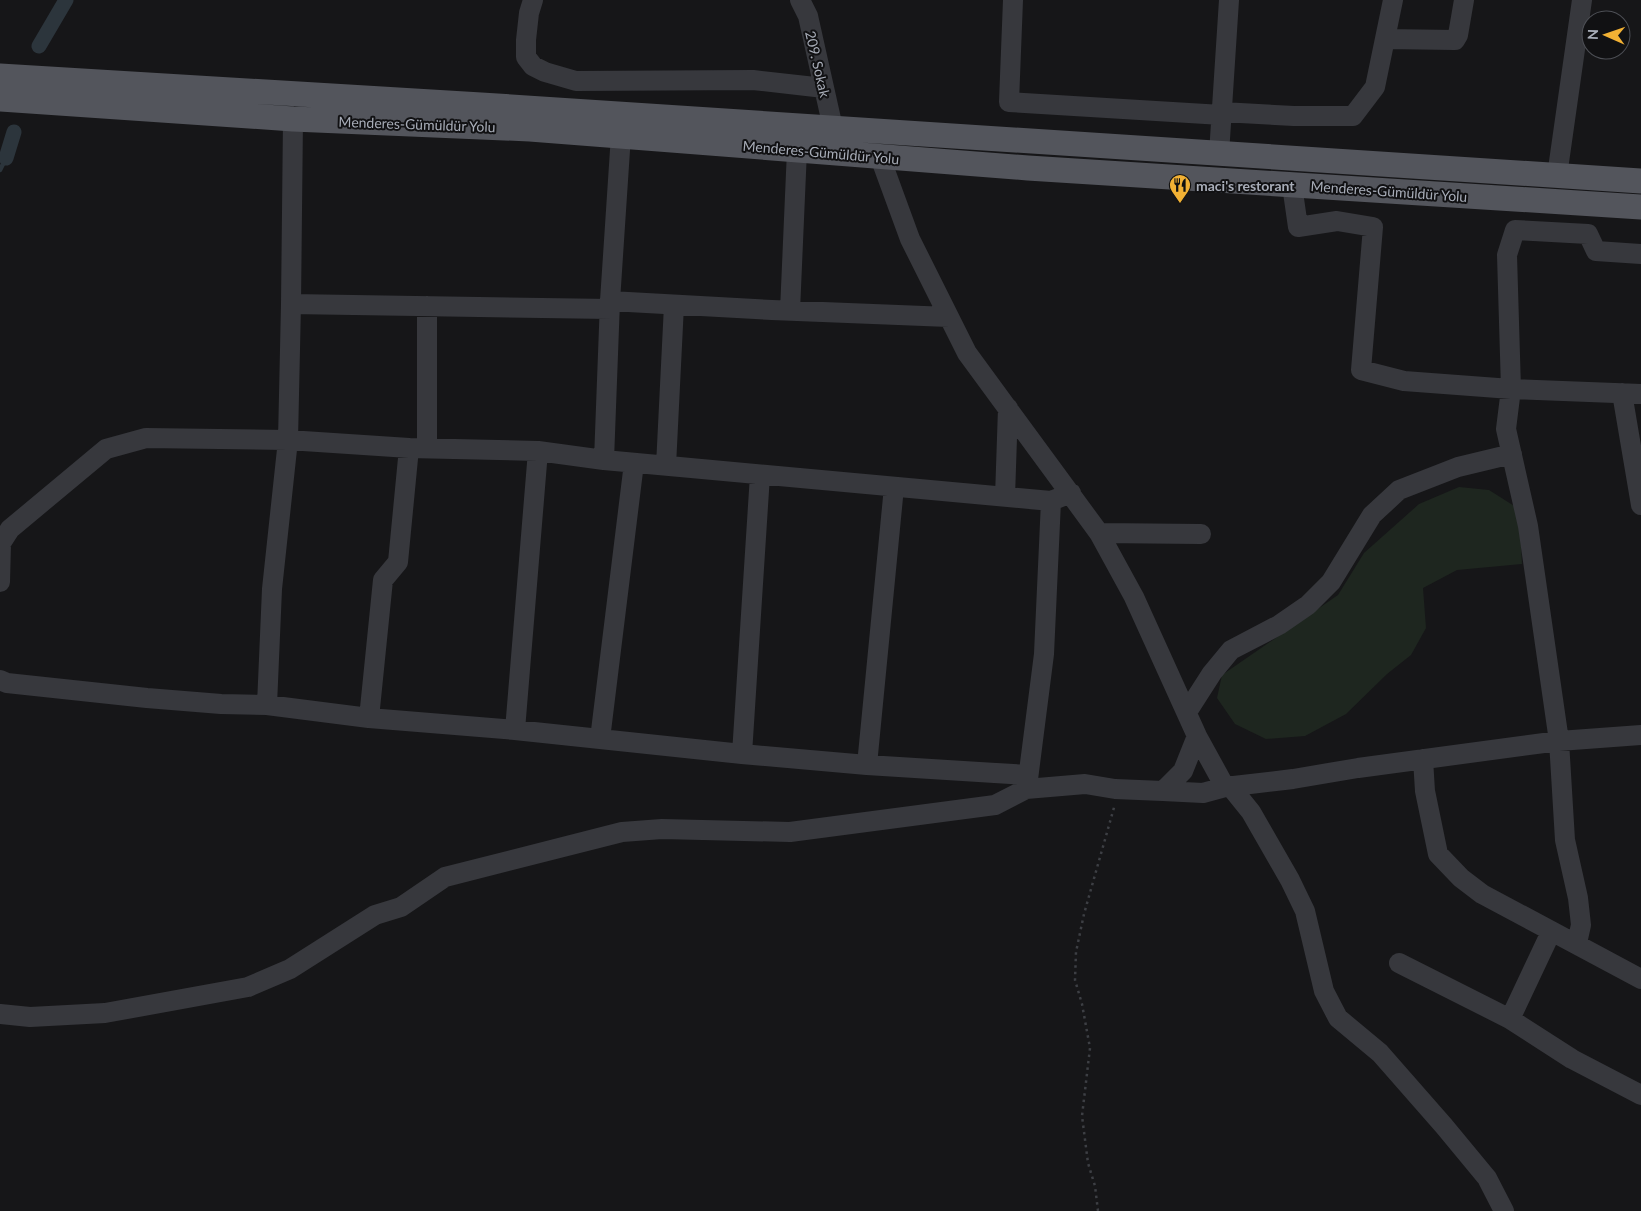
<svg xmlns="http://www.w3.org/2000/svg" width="1641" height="1211" font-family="Lato,sans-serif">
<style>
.green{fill:#1e261f}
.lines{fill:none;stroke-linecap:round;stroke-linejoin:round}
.stream{stroke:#2c353c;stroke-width:4.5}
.canal{stroke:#2c353c;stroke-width:15}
.path{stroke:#3d3f44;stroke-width:2.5;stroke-dasharray:2.5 4;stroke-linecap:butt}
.minor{stroke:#37383d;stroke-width:20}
.major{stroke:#53555c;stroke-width:25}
.labels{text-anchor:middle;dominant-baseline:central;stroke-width:4;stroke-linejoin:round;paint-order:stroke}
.street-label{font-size:14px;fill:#a8adb8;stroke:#111113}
.poi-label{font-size:14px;font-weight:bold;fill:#a8adb8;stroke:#111113;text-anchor:start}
</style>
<rect width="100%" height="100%" fill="#161618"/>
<path class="green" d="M 1459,487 L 1489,490 L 1519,509 L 1522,564 L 1457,570 L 1423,588 L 1426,628 L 1411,655 L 1387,674 L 1346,714 L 1305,736 L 1266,739 L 1235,724 L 1217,698 L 1222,675 L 1338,595 L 1364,553 L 1419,504 Z"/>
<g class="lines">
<path class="stream" d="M 0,170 L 6,158"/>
<path class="canal" d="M 39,46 L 66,0
M 6,158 L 14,132"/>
<path class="path" d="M 1098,1211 L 1095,1186 L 1088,1163 L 1082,1116 L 1090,1048 L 1082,1004 L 1075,980 L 1076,952 L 1084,914 L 1115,804"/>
<path class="minor" d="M 533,0 L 529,13 L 526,40 L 526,57 L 533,66 L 545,72 L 576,81 L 753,80 L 824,88
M 800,0 L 808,16 L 833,128
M 1013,0 L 1009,102 L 1222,115
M 1385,39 L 1455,40 L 1458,35 L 1464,0
M 1222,112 L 1294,116 L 1353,116 L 1375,87 L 1393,0
M 1219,154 L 1229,0
M 880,157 L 910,239 L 967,353 L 1099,533 L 1134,597 L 1197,736 L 1225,787 L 1293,779 L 1358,768 L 1559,741 L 1528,526 L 1506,429 L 1511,389 L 1507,255 L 1515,230 L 1588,234 L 1596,251 L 1641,254
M 1557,176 L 1582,0
M 1292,185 L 1298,227 L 1337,221 L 1373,227 L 1361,370 L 1404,381 L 1511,389 L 1641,394
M 610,301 L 772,310 L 949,317
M 291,304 L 610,309
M 427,306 L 427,448
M 790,311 L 797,150
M 1622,393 L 1641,505
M 604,460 L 1051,501 L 1071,493
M 666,466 L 674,305
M 1005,497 L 1008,408
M 1099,533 L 1201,534
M 0,582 L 1,543 L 10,529 L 106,449 L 146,438 L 288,440 L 409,448 L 538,451 L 604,460 L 610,301 L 621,135
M 0,680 L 7,683 L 147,698 L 221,704 L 267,705 L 369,718 L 515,730 L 742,754 L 867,765 L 1028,775
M 267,705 L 272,589 L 288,440 L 291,304 L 293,119
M 1187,712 L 1212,673 L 1231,650 L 1279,625 L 1308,605 L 1331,582 L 1372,515 L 1399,490 L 1458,467 L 1512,454
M 369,718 L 383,580 L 398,562 L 409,448
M 515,730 L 538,451
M 600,739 L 634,463
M 742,754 L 760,475
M 1423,759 L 1425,791 L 1438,854 L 1461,878 L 1482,894 L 1641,979
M 867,765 L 894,487
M 1230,786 L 1251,812 L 1290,880 L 1305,911 L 1324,991 L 1338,1018 L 1380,1053 L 1444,1126 L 1487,1178 L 1504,1211
M 1027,787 L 1044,654 L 1051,501
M 1163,791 L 1203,793 L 1225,787
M 1577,943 L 1581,925 L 1578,898 L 1565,840 L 1559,741 L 1641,735
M 1399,963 L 1510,1019 L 1572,1059 L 1641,1095
M 0,1014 L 30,1017 L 105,1013 L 248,987 L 290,969 L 375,915 L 401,907 L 445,877 L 622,832 L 662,829 L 790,832 L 995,805 L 1026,789 L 1085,784 L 1115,789 L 1163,791 L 1183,771 L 1197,736
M 1510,1019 L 1551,932"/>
<path class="major" d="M 0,76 L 481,105 L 1641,181
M 0,99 L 293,119 L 530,129 L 1028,168 L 1641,207"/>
</g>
<defs>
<g id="restaurant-pin" transform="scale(1.125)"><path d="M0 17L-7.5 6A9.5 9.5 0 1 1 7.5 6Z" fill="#f2b134" stroke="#111113"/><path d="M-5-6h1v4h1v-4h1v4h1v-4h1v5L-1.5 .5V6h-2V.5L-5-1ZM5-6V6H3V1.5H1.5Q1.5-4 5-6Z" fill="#111"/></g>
</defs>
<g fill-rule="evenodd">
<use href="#restaurant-pin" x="1180" y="185"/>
</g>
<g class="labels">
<g class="street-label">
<text transform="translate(818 64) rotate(77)">209. Sokak</text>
<text transform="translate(417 124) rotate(2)">Menderes-Gümüldür Yolu</text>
<text transform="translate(821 152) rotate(5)">Menderes-Gümüldür Yolu</text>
<text transform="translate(1389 191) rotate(4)">Menderes-Gümüldür Yolu</text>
</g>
<g class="poi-label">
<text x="1196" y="185">maci's restorant</text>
</g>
</g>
<g transform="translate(1606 35) rotate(272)"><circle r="24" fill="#111113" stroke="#4d4f55"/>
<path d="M0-4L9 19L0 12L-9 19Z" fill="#f2b134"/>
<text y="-8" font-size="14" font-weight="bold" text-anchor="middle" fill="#a8adb8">N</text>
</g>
</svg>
